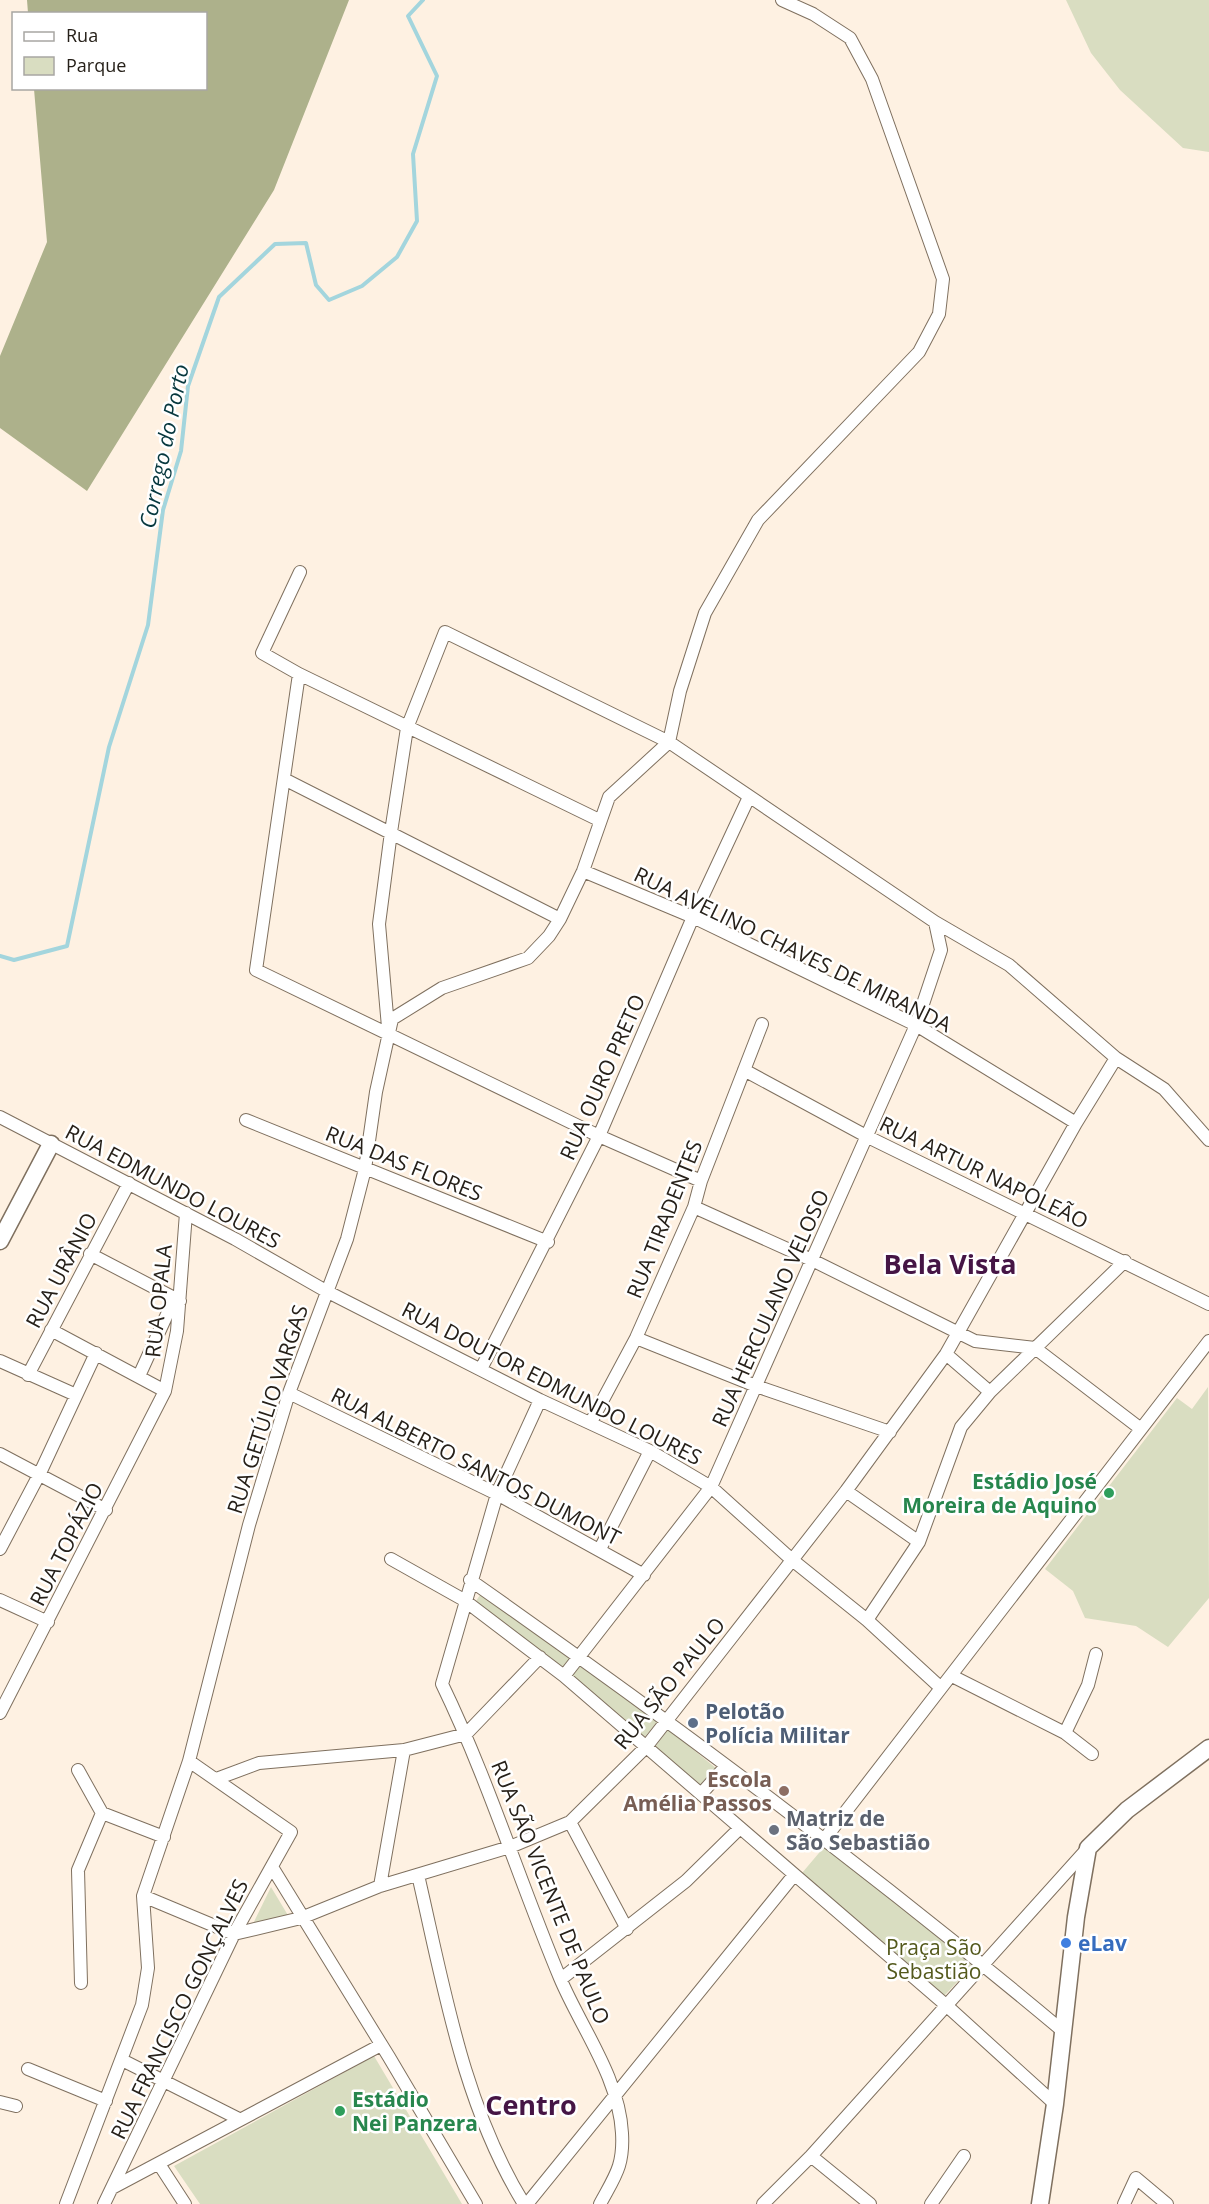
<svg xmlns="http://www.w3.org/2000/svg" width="1209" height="2204" font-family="'Open Sans',sans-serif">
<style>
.green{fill:#d9ddc1}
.forest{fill:#adb18b}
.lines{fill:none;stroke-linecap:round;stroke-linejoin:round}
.stream{stroke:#a3d5dd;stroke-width:4}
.street-casing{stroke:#7f705f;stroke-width:14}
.secondary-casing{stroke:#7f705f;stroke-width:19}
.street{stroke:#fff;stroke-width:12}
.secondary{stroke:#fff;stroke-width:16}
.leisure-dot{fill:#2e9e5b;stroke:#fff;stroke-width:2}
.service-dot{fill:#5c6f8a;stroke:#fff;stroke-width:2}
.education-dot{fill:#8d6e63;stroke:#fff;stroke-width:2}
.worship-dot{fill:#6b7280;stroke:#fff;stroke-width:2}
.shop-dot{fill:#3f7fe0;stroke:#fff;stroke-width:2}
.labels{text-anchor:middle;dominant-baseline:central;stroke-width:5;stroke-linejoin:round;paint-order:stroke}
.street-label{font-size:21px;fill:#262019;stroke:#fff}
.leisure-label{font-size:21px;font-weight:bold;fill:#27864d;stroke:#fff;text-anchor:end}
.service-label{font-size:21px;font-weight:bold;fill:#4e5e75;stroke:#fff;text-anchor:start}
.education-label{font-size:21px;font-weight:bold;fill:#785e54;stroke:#fff;text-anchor:end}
.worship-label{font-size:21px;font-weight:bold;fill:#5b616d;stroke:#fff;text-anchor:start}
.shop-label{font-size:21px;font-weight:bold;fill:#366cbe;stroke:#fff;text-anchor:start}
.park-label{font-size:21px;fill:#54591c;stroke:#fff}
.water-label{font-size:22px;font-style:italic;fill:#07383e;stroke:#fff}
.district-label{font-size:27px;font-weight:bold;fill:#451545;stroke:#fff}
</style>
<rect width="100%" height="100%" fill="#fef1e2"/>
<path class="green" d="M 1066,0 L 1209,0 L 1209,152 L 1183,148 L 1120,90 L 1091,53 Z
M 1208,1387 L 1209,1598 L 1168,1647 L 1136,1626 L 1085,1618 L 1073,1591 L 1045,1569 L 1177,1398 L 1192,1409 Z
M 482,1592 L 573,1658 L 562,1671 L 474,1604 Z
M 582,1663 L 657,1722 L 644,1738 L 570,1677 Z
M 668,1729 L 717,1769 L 700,1787 L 655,1747 Z
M 824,1847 L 975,1963 L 944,1996 L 802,1873 Z
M 271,1887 L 289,1917 L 251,1928 Z
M 374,2056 L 462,2204 L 200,2204 L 174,2166 Z"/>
<path class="forest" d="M 27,0 L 349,0 L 274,190 L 87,491 L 0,428 L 0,356 L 47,242 L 34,89 L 206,88 L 206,14 L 28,13 Z"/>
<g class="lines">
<path class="stream" d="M 0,956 L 14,960 L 67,946 L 109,747 L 148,625 L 163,510 L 181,451 L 188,386 L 219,297 L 275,244 L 306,243 L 316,285 L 329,300 L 362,286 L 397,257 L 417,221 L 413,154 L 437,76 L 408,16 L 423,0"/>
<g class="street-casing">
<path id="street" d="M 300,572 L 262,653 L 299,674 L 256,970 L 599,1136 L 701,1181
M 299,674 L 599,820
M 669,742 L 680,691 L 705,613 L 758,520 L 919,352 L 939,314 L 943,279 L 872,79 L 850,38 L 813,14 L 782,0
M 284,779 L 560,919
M 583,871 L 693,917 L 916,1025 L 1076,1123
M 388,1027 L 379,924 L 391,832 L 407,728 L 445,632 L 669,742 L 935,922 L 1009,965 L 1116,1058 L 1164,1089 L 1209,1140
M 744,1070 L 868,1137 L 1209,1304
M 0,1117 L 235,1239 L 326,1291 L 540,1400 L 650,1451 L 711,1487 L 791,1559 L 867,1620 L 941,1688
M 246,1120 L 548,1242
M 694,1207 L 814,1261 L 975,1341 L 1035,1348 L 1141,1429
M 90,1254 L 180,1301
M 51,1330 L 165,1391
M 636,1338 L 756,1386 L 890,1432
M 946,1354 L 990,1392
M 0,1361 L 76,1395
M 481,1369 L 599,1136 L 693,917 L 749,797
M 28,1375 L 129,1183
M 139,1376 L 174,1299
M 289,1393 L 497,1494 L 644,1575
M 540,1400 L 497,1494 L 442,1684 C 488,1779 519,1880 560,1978 C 581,2028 619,2077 622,2133 C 624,2166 615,2176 600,2204
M 591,1422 L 636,1338 L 694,1207 L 701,1181 L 762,1024
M 0,1454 L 106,1510
M 846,1491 L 919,1542
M 0,1549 L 40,1473 L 96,1353
M 600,1549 L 650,1451
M 391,1559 L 464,1600 L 564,1676 L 947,2006 L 1055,2104
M 470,1580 C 674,1723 874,1873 1064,2032
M 0,1600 L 48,1622
M 867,1620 L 919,1542 L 961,1427 L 990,1392 L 1125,1261
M 564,1676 L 711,1487 L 916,1025 L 941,950 L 935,922
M 952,1676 L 1065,1733 L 1092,1754
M 0,1713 L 165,1391 L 177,1331 L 186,1213
M 1065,1733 L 1088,1685 L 1096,1654
M 78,1770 L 102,1813
M 216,1779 L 259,1763 L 404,1750 L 466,1734 L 540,1657
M 701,1794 L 726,1766
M 570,1822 L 627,1929
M 823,1841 L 1209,1341
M 272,1867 L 389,2057 L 476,2204
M 418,1875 C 444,1987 463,2105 524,2204
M 380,1886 L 404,1750
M 143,1896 L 234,1934 L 301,1918 L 380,1886 L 510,1847 L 570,1822 L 646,1747 L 846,1491 L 946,1354 L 1076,1123 L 1116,1058
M 561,1979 L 686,1881 L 740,1828
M 81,1983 L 78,1870 L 102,1813 L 164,1837
M 122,2060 L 239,2119
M 28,2069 L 106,2101
M 0,2102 L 16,2106
M 811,2156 L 870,2204
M 159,2164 L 185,2204
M 112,2188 L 381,2045
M 66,2204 L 142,2005 L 148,1968 L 143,1896 L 189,1761 L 249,1525 L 289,1393 L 347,1239 L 365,1169 L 376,1092 L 392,1019 L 442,988 L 528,958 L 549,936 L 560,919 L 583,871 L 609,797 L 669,742
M 104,2204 L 234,1934 L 291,1832 L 189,1761
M 527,2204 L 794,1875
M 763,2204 L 811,2156 L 1088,1848
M 931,2204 L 964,2156
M 1124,2204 L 1136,2178 L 1167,2204"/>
</g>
<g class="secondary-casing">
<path id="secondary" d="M 0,1241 L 51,1144
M 1040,2204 L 1055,2104 L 1076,1917 L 1088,1848 L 1127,1810 L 1209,1748"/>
</g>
<use href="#street" class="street"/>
<use href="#secondary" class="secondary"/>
</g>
<g class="leisure-dot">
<circle cx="1109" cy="1493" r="6"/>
<circle cx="340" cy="2111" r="6"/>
</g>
<circle class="service-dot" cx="693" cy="1723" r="6"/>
<circle class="education-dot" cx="784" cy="1791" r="6"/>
<circle class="worship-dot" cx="774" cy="1830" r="6"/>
<circle class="shop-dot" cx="1066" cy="1943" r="6"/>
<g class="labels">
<g class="street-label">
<text transform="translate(793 949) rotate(26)">RUA AVELINO CHAVES DE MIRANDA</text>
<text transform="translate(602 1077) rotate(-66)">RUA OURO PRETO</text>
<text transform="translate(404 1163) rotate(22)">RUA DAS FLORES</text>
<text transform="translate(984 1172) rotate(26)">RUA ARTUR NAPOLEÃO</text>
<text transform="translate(173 1186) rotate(28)">RUA EDMUNDO LOURES</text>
<text transform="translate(664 1219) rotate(-68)">RUA TIRADENTES</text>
<text transform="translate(61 1270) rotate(-62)">RUA URÂNIO</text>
<text transform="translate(158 1301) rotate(-84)">RUA OPALA</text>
<text transform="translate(770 1308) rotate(-66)">RUA HERCULANO VELOSO</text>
<text transform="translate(552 1383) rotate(27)">RUA DOUTOR EDMUNDO LOURES</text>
<text transform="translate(267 1409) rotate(-72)">RUA GETÚLIO VARGAS</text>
<text transform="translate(476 1466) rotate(27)">RUA ALBERTO SANTOS DUMONT</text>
<text transform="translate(66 1544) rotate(-63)">RUA TOPÁZIO</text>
<text transform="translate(669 1683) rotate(-51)">RUA SÃO PAULO</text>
<text transform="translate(551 1892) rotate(68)">RUA SÃO VICENTE DE PAULO</text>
<text transform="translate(179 2009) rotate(-64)">RUA FRANCISCO GONÇALVES</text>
</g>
<g class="leisure-label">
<text x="1097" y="1481">Estádio José<tspan x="1097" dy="24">Moreira de Aquino</tspan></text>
<text x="352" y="2099" text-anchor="start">Estádio<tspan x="352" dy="24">Nei Panzera</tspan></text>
</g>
<g class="service-label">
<text x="705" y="1711">Pelotão<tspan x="705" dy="24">Polícia Militar</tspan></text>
</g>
<g class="education-label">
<text x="772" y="1779">Escola<tspan x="772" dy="24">Amélia Passos</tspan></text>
</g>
<g class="worship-label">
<text x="786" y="1818">Matriz de<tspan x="786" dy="24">São Sebastião</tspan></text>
</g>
<g class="shop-label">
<text x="1078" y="1943">eLav</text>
</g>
<g class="park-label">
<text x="934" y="1947">Praça São<tspan x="934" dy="24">Sebastião</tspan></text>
</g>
<g class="water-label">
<text transform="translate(163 446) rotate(-78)">Corrego do Porto</text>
</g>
<g class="district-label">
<text x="950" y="1263">Bela Vista</text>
<text x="531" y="2104">Centro</text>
</g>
</g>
<rect x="12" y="12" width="195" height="78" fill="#ffffff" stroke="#a8a6a3" stroke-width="1.5"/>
<rect x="24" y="32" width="30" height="9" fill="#ffffff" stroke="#a8a6a3" stroke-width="1.5"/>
<text x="66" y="42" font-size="18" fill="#262019">Rua</text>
<rect x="24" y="57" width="30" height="18" fill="#d9ddc1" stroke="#a8a6a3" stroke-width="1.5"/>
<text x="66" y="72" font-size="18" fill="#262019">Parque</text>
</svg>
